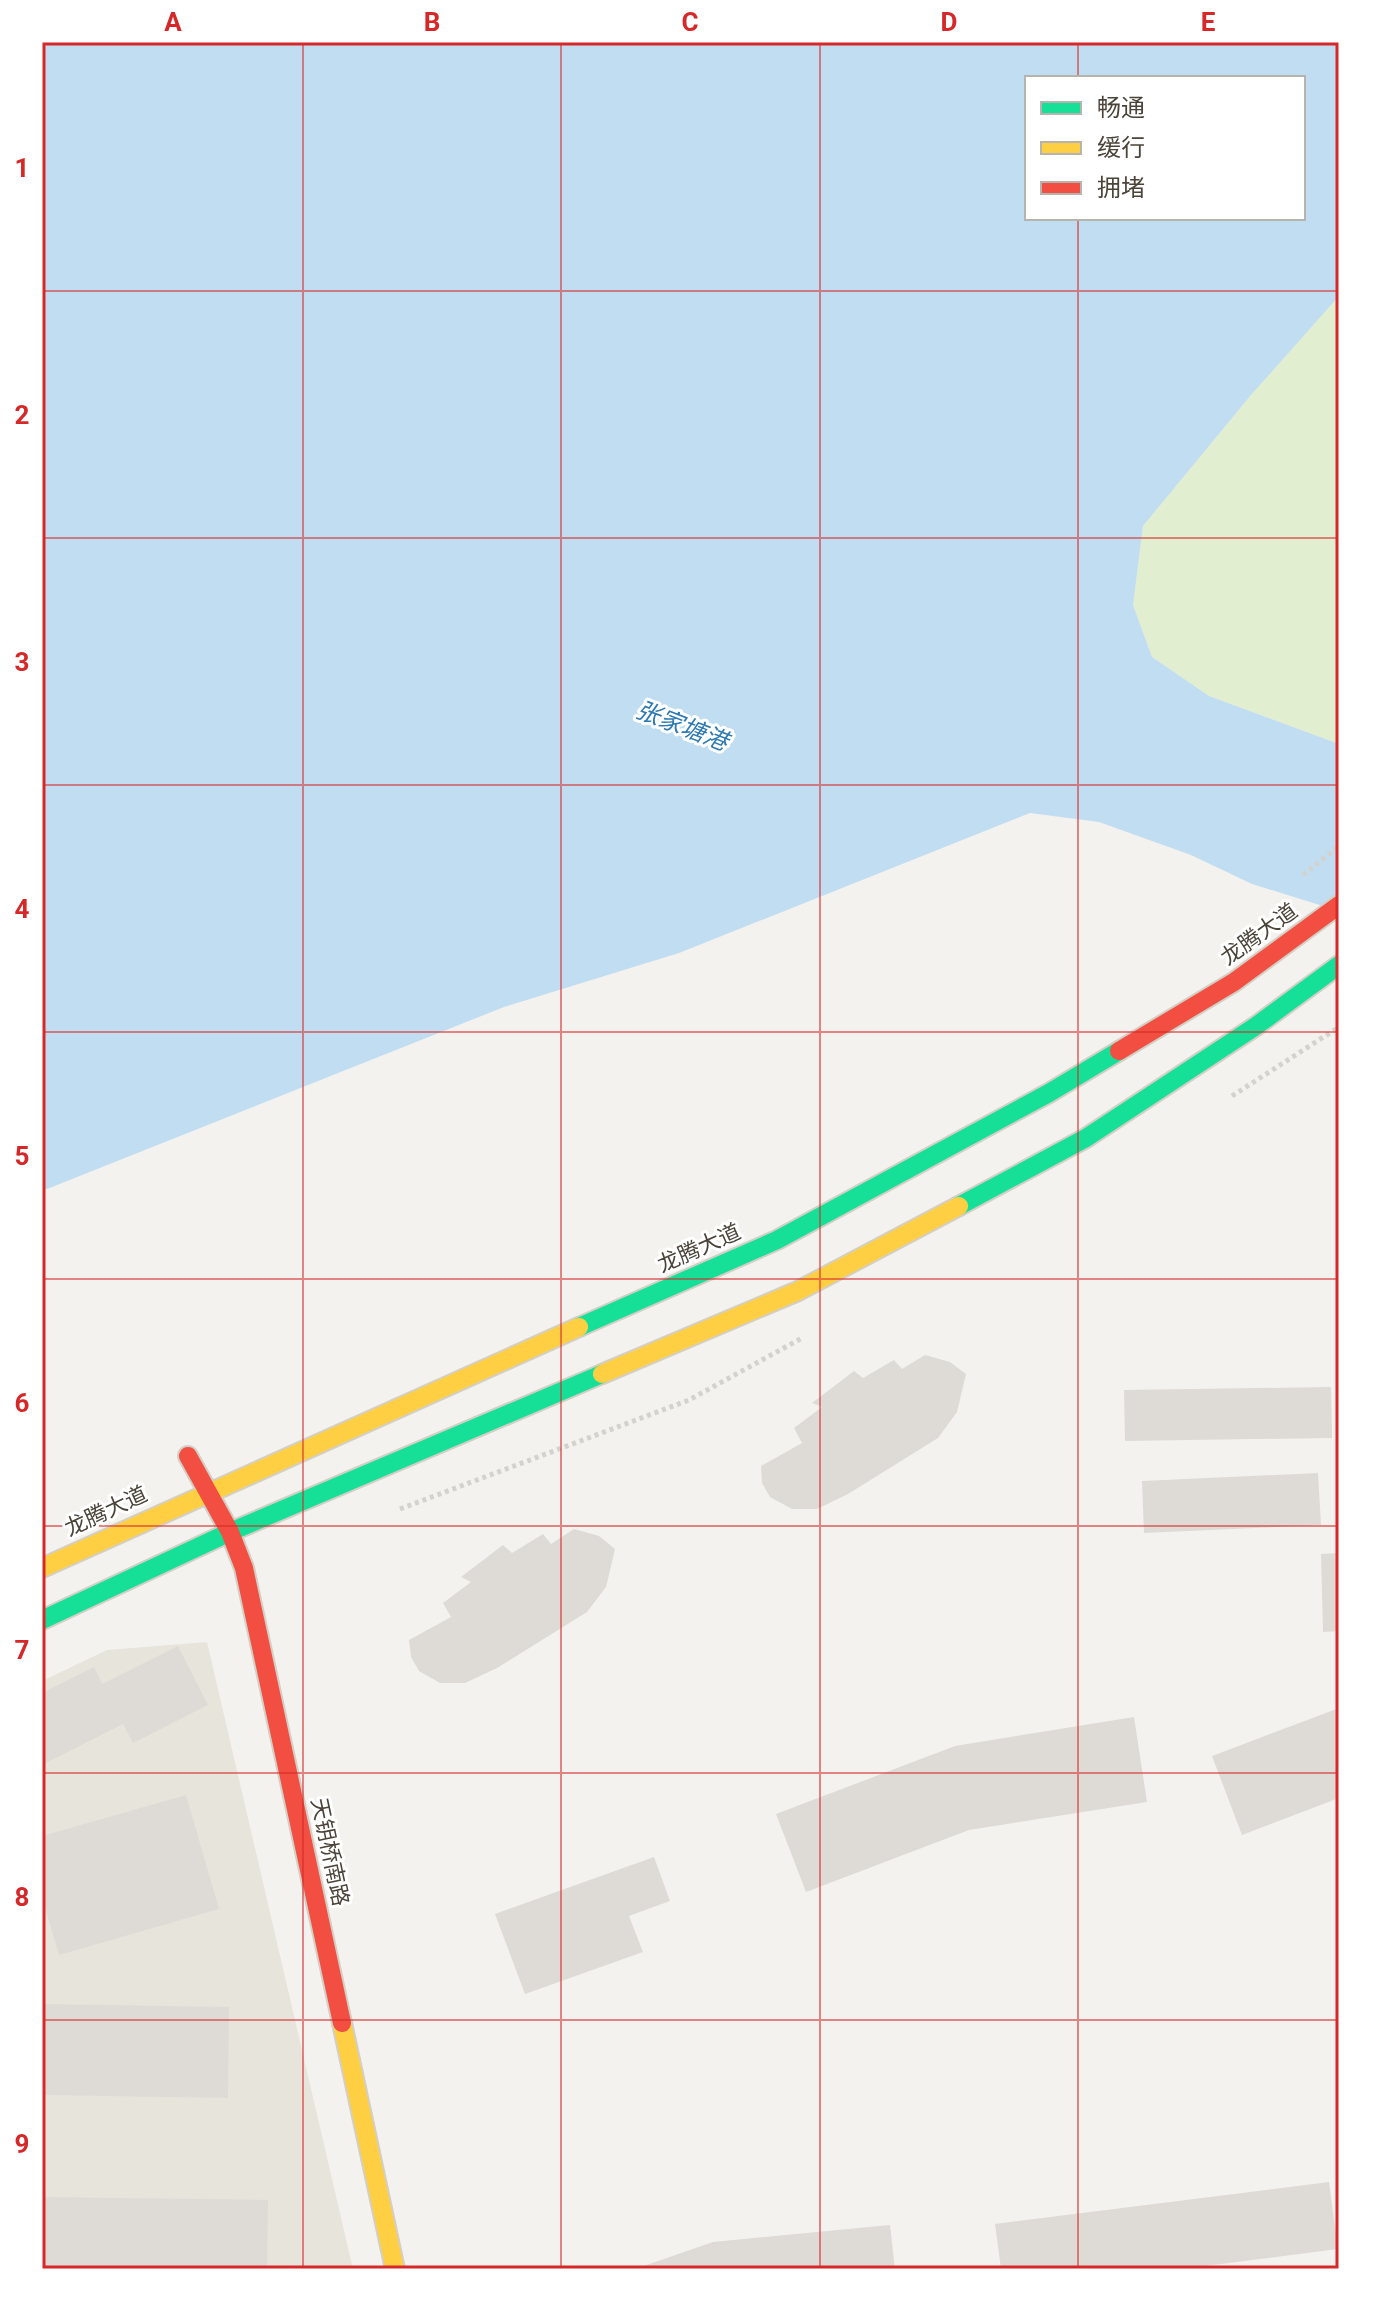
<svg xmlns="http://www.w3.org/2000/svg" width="1381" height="2311" font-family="Roboto,'Noto Sans SC',sans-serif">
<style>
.residential{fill:#e7e4dc}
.green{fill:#e1eecf}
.water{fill:#c0ddf1;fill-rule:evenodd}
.building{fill:#dedbd6}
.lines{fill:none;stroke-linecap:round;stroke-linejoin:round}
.fast-casing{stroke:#d3cfc5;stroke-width:22}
.slow-casing{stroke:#d3cfc5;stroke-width:22}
.jam-casing{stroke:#d3cfc5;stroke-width:22}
.path{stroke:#d3d2cc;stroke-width:5;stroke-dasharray:4 4;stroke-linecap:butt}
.fast{stroke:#16e098;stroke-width:18}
.slow{stroke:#ffcf43;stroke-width:18}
.jam{stroke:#f24e42;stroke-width:18}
.grid{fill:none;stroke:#d62828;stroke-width:2;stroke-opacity:0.55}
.labels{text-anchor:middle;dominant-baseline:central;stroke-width:6;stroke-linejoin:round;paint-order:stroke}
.street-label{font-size:22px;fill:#4b4439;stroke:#fff}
.water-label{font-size:24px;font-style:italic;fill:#2e7ab2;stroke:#fff}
.neatline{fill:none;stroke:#d62828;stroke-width:3}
.grid-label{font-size:26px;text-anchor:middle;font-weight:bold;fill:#d62828}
</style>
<rect width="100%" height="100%" fill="#f4f2ee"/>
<path class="residential" d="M 207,1642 L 353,2269 L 42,2269 L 42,1681 L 107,1650 Z"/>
<path class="green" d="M 1339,296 L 1339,744 L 1209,696 L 1152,657 L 1133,605 L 1143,526 L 1251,395 Z"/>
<path class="water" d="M 42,42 L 1339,42 L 1339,296 L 1251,395 L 1143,526 L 1133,605 L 1152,657 L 1209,696 L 1339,744 L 1339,911 L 1252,884 L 1191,855 L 1099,822 L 1030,813 L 679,953 L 504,1007 L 42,1191 ZM 1027,78 L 1303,78 L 1303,218 L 1027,218 Z"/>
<path class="building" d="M 925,1355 L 950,1362 L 966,1374 L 957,1412 L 938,1438 L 848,1494 L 817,1509 L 792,1509 L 770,1497 L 762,1483 L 761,1466 L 802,1443 L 794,1428 L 822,1407 L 812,1403 L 854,1371 L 863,1378 L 894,1360 L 902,1369 Z
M 1331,1387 L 1332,1438 L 1125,1441 L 1124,1390 Z
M 1318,1473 L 1321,1525 L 1144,1533 L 1142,1481 Z
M 574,1529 L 599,1536 L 615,1549 L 606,1587 L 587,1612 L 497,1668 L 465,1683 L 440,1683 L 419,1671 L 411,1657 L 409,1640 L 451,1617 L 443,1603 L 471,1582 L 461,1577 L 503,1545 L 512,1553 L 543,1534 L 551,1544 Z
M 1339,1553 L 1339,1631 L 1323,1632 L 1321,1554 Z
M 178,1646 L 208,1705 L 133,1743 L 123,1724 L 42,1765 L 42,1693 L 94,1667 L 102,1684 Z
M 1339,1708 L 1339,1798 L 1242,1835 L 1212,1756 Z
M 1134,1717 L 1147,1802 L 969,1830 L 806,1892 L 776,1814 L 955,1746 Z
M 186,1795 L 219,1909 L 59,1955 L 42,1897 L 42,1836 Z
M 654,1857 L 670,1901 L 629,1916 L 643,1952 L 525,1994 L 495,1914 Z
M 42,2004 L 229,2007 L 228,2098 L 42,2095 Z
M 1329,2182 L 1338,2249 L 1182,2269 L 1001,2269 L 995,2224 Z
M 42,2197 L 268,2200 L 267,2269 L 42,2269 Z
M 890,2225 L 895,2269 L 635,2269 L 713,2242 Z"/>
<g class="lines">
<g class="fast-casing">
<path id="fast" d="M 959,1206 L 1086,1138 L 1256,1026 L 1339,965
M 579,1327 L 777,1240 L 1049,1093 L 1119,1051
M 42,1620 L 230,1532 L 602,1374"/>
</g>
<g class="slow-casing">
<path id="slow" d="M 602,1374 L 798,1291 L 959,1206
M 42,1568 L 579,1327
M 342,2023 L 395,2269"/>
</g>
<g class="jam-casing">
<path id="jam" d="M 1119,1051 L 1234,982 L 1339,905
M 188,1456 L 230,1532 L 244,1568 L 342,2023"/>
</g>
<path class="path" d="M 1303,875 L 1339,846
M 1232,1096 L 1339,1027
M 400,1509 L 689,1400 L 802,1338"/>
<use href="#fast" class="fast"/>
<use href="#slow" class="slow"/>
<use href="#jam" class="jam"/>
</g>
<path class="grid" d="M 303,42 L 303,2269M 561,42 L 561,2269M 820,42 L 820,2269M 1078,42 L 1078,78M 1078,218 L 1078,2269M 42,291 L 1339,291M 42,538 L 1339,538M 42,785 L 1339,785M 42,1032 L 1339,1032M 42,1279 L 1339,1279M 42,1526 L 1339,1526M 42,1773 L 1339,1773M 42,2020 L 1339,2020"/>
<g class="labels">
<g class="street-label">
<text transform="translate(1259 934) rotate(-36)">龙腾大道</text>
<text transform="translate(699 1248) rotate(-24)">龙腾大道</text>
<text transform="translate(106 1511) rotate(-25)">龙腾大道</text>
<text transform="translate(330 1852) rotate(78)">天钥桥南路</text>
</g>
<g class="water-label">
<text transform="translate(682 726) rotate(21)">张家塘港</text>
</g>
</g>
<rect width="1381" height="2311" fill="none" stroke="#ffffff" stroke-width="88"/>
<rect x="1025" y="76" width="280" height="144" fill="#ffffff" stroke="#b7b4b0" stroke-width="2"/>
<rect x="1041" y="102" width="40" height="12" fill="#16e098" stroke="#b7b4b0" stroke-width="2"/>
<text x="1097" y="116" font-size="24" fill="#4b4439">畅通</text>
<rect x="1041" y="142" width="40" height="12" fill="#ffcf43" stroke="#b7b4b0" stroke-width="2"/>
<text x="1097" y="156" font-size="24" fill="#4b4439">缓行</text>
<rect x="1041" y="182" width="40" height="12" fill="#f24e42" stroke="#b7b4b0" stroke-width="2"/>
<text x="1097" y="196" font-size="24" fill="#4b4439">拥堵</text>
<rect x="44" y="44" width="1293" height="2223" class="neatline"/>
<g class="grid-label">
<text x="173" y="31">A</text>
<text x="432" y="31">B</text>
<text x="690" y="31">C</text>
<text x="949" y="31">D</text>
<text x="1208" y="31">E</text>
<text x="22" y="177">1</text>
<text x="22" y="424">2</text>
<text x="22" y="671">3</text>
<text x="22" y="918">4</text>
<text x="22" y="1165">5</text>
<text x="22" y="1412">6</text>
<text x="22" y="1659">7</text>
<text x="22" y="1906">8</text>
<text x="22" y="2153">9</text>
</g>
</svg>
